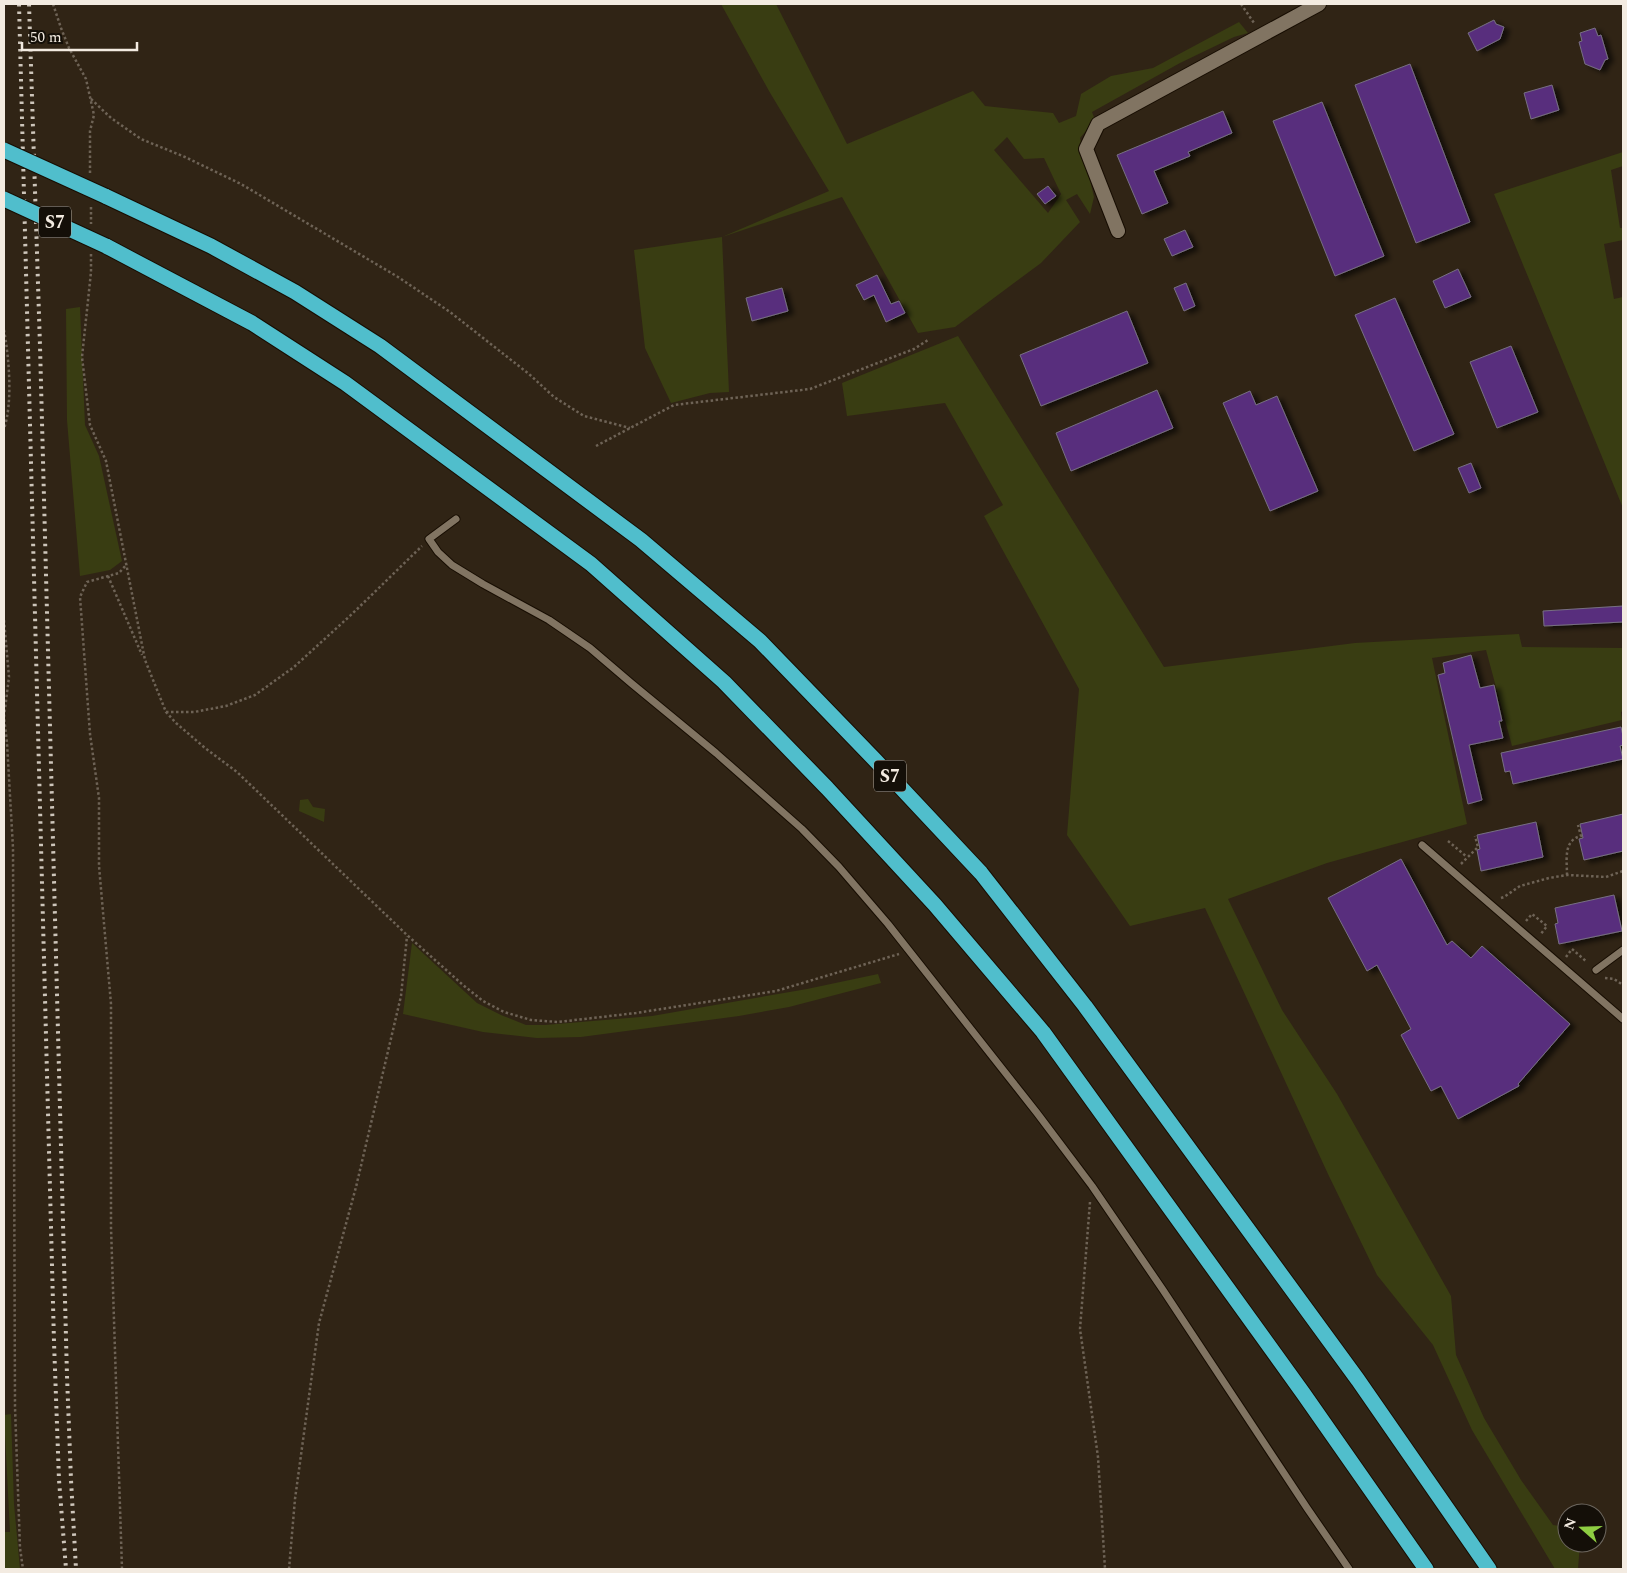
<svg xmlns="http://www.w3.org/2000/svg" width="1627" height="1573" font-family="Spectral,serif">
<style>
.green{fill:#393d12;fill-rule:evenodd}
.building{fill:#582f7d;stroke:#776f82;filter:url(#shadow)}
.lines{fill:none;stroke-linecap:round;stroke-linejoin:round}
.service-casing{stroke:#170d02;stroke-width:9}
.minor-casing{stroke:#170d02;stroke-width:16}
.motorway-casing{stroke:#170d02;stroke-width:17}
.path{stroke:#6e6356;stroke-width:2.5;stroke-dasharray:2.5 2.5;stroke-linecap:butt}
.service{stroke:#817462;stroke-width:7}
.minor{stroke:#817462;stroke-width:14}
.motorway{stroke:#50becc;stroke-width:15}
.rail{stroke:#cdc5ba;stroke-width:4;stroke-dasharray:2.5 5;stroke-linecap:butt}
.motorway-bridge-casing{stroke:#170d02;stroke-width:17;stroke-linecap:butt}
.motorway-bridge{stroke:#50becc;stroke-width:15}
.labels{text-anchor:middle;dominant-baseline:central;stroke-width:4;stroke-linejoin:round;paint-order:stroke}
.shield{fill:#140f08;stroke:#b0a9a0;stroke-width:1}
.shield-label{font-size:18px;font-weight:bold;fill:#f3ebe1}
</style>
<defs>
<filter id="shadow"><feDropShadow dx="5.5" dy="3" stdDeviation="2.5" flood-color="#0009"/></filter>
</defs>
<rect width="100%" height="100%" fill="#302415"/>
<path class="green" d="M 721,4 L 776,4 L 847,144 L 973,91 L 985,106 L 1053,113 L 1059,123 L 1076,116 L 1081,94 L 1111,76 L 1153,68 L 1239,22 L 1248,33 L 1234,37 L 1180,63 L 1092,112 L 1095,120 L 1080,138 L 1094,197 L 1090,214 L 1077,194 L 1066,200 L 1080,222 L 1041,263 L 955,327 L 918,333 L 842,197 L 722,237 L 729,392 L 710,393 L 671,403 L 645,348 L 634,250 L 722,237 L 829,191 L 769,91 ZM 1007,137 L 1024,159 L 1044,158 L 1061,194 L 1048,213 L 994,150 Z
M 1623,152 L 1623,166 L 1611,170 L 1620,228 L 1623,228 L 1623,240 L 1604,244 L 1614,299 L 1623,297 L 1623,508 L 1494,194 Z
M 80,307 L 85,425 L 99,456 L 122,561 L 110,570 L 80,576 L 67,420 L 66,309 Z
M 958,336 L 1164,667 L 1355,643 L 1519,634 L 1522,647 L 1623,648 L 1623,711 L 1621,712 L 1622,720 L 1512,746 L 1486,650 L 1432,658 L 1467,824 L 1327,863 L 1228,899 L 1282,1010 L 1337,1094 L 1451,1296 L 1456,1355 L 1484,1418 L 1521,1480 L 1553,1525 L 1567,1527 L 1567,1543 L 1580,1543 L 1578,1569 L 1555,1569 L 1472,1430 L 1433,1345 L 1377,1275 L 1328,1174 L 1205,908 L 1130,926 L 1067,835 L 1079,689 L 984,516 L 1003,505 L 945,403 L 847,416 L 842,383 Z
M 308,799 L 313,807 L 325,809 L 324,822 L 299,811 L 300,800 Z
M 412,943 L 477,1003 L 501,1015 L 526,1025 L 545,1025 L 652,1016 L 807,989 L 878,974 L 881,983 L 789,1007 L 739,1016 L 581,1037 L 537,1038 L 483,1032 L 403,1014 Z
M 11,1414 L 14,1504 L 20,1569 L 4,1569 L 4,1532 L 10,1532 L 4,1415 Z"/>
<path class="building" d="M 1494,20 L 1496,24 L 1504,27 L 1500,39 L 1477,51 L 1468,33 Z
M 1595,28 L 1598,36 L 1601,35 L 1608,59 L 1605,60 L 1600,70 L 1585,64 L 1579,42 L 1582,41 L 1580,33 Z
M 1410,64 L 1470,222 L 1416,243 L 1355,85 Z
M 1552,85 L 1559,110 L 1531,119 L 1524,93 Z
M 1322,102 L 1384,256 L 1335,276 L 1273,121 Z
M 1223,111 L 1232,133 L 1188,152 L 1190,156 L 1154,171 L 1168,203 L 1142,214 L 1117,155 Z
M 1048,186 L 1056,196 L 1045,204 L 1037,194 Z
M 1185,230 L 1193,247 L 1172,256 L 1164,239 Z
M 1458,269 L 1471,297 L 1445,308 L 1433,281 Z
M 877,275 L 891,304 L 899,301 L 905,313 L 886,322 L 874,295 L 864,300 L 856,285 Z
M 1186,283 L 1195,306 L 1184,311 L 1174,288 Z
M 782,288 L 788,311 L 752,321 L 746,298 Z
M 1395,298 L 1454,434 L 1414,451 L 1355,315 Z
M 1127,311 L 1148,363 L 1041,406 L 1020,355 Z
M 1511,346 L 1538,412 L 1497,428 L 1470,362 Z
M 1157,390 L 1173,428 L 1071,471 L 1056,433 Z
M 1250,391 L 1256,405 L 1277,396 L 1318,491 L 1270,511 L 1223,403 Z
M 1471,463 L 1481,488 L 1469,493 L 1458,468 Z
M 1623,606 L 1623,622 L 1544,626 L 1543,611 Z
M 1471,655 L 1480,688 L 1494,685 L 1502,721 L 1499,721 L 1503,738 L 1469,745 L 1482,800 L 1468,804 L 1438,675 L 1445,673 L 1443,663 Z
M 1621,727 L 1623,736 L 1623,745 L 1620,746 L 1623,759 L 1513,784 L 1510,771 L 1505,772 L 1501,753 Z
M 1623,814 L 1623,851 L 1584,860 L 1579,839 L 1583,838 L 1580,824 Z
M 1536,822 L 1543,857 L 1481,871 L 1477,850 L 1480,849 L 1477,835 Z
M 1401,859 L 1447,945 L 1452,941 L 1471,958 L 1482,946 L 1570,1024 L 1518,1084 L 1519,1086 L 1458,1119 L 1441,1086 L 1431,1091 L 1401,1035 L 1411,1029 L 1377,965 L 1367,971 L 1328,898 Z
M 1614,895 L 1622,931 L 1559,944 L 1555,924 L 1558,923 L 1555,908 Z"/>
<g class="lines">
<g class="service-casing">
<path id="service" d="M 456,519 L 429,539 L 438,552 L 452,565 L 483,584 L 549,620 L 590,648 L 631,683 L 716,753 L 802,829 L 839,867 L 888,924 L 1037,1113 L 1092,1186 L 1163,1290 L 1307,1508 L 1349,1569
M 1422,845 L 1623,1019
M 1596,970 L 1623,950"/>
</g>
<g class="minor-casing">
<path id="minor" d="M 1118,231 L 1086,149 L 1098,124 L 1319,4"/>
</g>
<g class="motorway-casing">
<path id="motorway" d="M 105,196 L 211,246 L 295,292 L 380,346 L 641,540 L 760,641 L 876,761 L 981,873 L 1085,1006 L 1358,1380 L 1489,1569
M 106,246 L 252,323 L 345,383 L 591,564 L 724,682 L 827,788 L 935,905 L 1043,1032 L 1303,1393 L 1426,1569"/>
</g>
<path class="path" d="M 53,4 L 61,28 L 69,48 L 86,79 L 94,115 L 90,131 L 90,174
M 1241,4 L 1254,23
M 91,99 L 111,118 L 141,139 L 185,157 L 241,184 L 398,277 L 450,312 L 529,374 L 554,397 L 584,416 L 630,428
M 91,207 L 91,224
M 91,254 L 91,272 L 82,357 L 90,425 L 106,461 L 145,660 L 166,712 L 176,723 L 205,748 L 237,772 L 407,935 L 463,985 L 483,1001 L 504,1012 L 531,1020 L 558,1022 L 636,1013 L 776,991 L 899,954
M 4,330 C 9,358 13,402 4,429
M 596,446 L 674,405 L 810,389 L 914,349 L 928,340
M 108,576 L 142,655
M 4,620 L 9,677 L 4,717 L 7,743 L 13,848 L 15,1407 L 20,1548 L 23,1569
M 166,712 L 194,712 L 226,706 L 255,695 L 294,667 L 352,614 L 422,546
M 1448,841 L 1467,857
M 1461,864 L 1478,847 L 1475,836
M 1567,875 C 1567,860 1563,840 1581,836 L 1578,825
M 1501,898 L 1504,897 L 1520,886 L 1549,878 L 1567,875 L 1606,877 L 1623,871
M 1526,921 L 1532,914 L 1547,926 L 1540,935
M 1566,957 L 1572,949 L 1587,962
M 1605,978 L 1614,979 L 1623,985
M 1090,1202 L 1080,1329 L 1098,1457 L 1105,1569
M 122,1569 L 111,1227 L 111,1004 L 99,866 L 99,798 L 90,734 L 80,597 L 87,582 L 119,573 L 127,564
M 289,1569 L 295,1499 L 319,1323 L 356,1187 L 401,996 L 407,936"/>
<use href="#service" class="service"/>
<use href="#minor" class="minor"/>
<use href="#motorway" class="motorway"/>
<path class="rail" d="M 19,4 L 54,1342 L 59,1480 L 66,1569
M 29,4 L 40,346 L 67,1376 L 71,1480 L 76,1569"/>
<g class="motorway-bridge-casing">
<path id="motorway-bridge" d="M 4,150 L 105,196
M 4,199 L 106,246"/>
</g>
<use href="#motorway-bridge" class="motorway-bridge"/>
</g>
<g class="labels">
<g class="shield">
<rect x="39" y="206.5" width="32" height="31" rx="4"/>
<rect x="874" y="760.5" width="32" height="31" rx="4"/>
</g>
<g class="shield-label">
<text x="55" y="222">S7</text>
<text x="890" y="776">S7</text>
</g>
</g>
<rect width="1627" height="1573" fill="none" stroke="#f3ebe1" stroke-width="10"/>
<g transform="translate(1582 1528) rotate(290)"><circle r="24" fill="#140f08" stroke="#6d675f"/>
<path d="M0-4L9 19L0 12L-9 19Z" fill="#8ecd42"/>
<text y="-8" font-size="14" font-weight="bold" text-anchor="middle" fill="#f3ebe1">N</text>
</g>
<path d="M22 42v8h115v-8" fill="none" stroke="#f3ebe1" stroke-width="2.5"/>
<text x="30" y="42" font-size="15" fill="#f3ebe1" stroke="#140f08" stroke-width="4" paint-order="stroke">50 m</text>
</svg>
